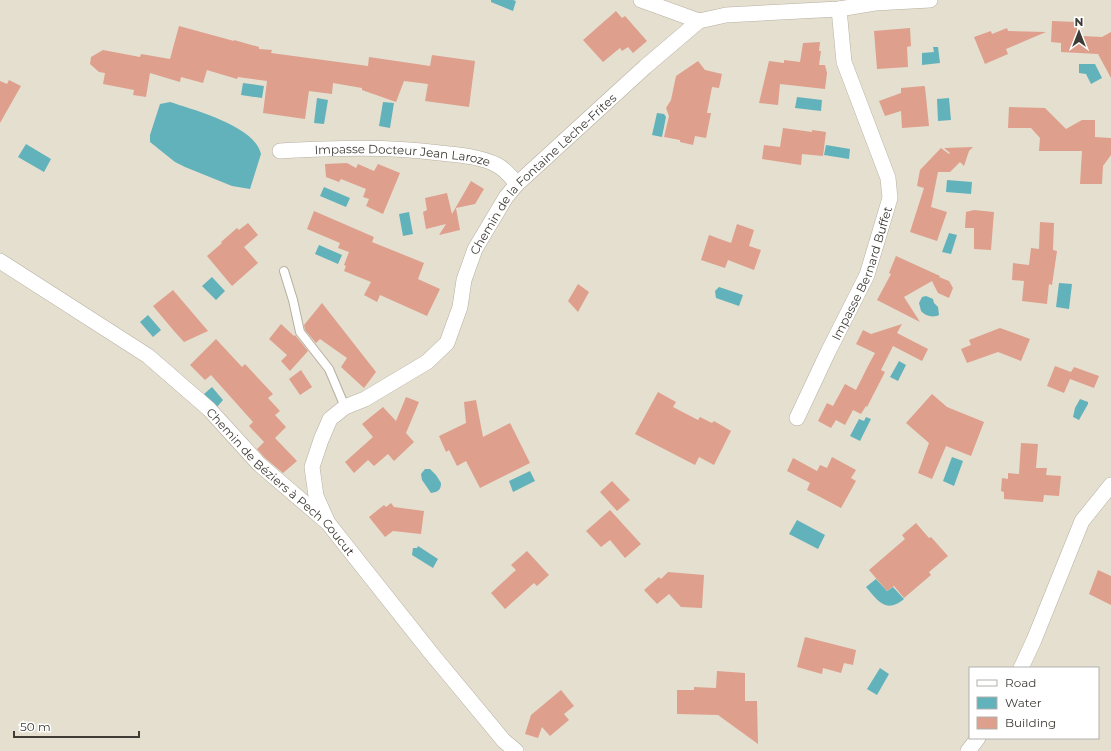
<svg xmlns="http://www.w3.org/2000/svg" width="1111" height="751" font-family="Montserrat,sans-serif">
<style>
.water{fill:#62b2bb}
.building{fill:#de9f8c}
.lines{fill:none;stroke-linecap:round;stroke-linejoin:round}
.lane-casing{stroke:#b6b0a1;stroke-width:10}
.street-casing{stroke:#b6b0a1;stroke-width:16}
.lane{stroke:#fff;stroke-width:8}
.street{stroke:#fff;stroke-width:15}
.labels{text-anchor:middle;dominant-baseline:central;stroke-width:4;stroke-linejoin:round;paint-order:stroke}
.street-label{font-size:12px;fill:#3f3c36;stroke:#fff}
</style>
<rect width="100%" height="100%" fill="#e5dfd0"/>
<path class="water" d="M 491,0 L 513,0 L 516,1 L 513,11 L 491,2 Z
M 933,47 L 938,47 L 940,63 L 922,65 L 922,53 L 934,52 Z
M 1079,64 L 1095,64 L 1102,78 L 1091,84 L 1086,74 L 1079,73 Z
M 243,83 L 264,86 L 262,98 L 241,95 Z
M 797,97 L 822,100 L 821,111 L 795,108 Z
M 317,98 L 328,100 L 324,124 L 314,123 Z
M 949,98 L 951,120 L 938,121 L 937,99 Z
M 170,102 C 194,110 255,126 261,154 L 250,189 L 232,186 L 185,167 L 175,162 L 150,142 L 150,135 L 160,104 Z
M 383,102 L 394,103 L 390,128 L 379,126 Z
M 657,113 L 664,114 L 666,117 L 662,137 L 652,135 Z
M 26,144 L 51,159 L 44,172 L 18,157 Z
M 826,145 L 850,149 L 849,159 L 824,155 Z
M 947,180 L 972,182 L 971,194 L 946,192 Z
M 324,187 L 350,198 L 346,207 L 320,196 Z
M 409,212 L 413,234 L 403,236 L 399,214 Z
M 949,233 L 957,235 L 951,254 L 942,252 Z
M 319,245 L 342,255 L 338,264 L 315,254 Z
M 212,277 L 225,291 L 216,300 L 202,286 Z
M 1059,283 L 1072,284 L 1069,309 L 1056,307 Z
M 719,287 L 743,295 L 739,306 L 716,298 L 715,291 Z
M 926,296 L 933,299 L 934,303 L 938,307 L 939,315 C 933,318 925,316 921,311 L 919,303 L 922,297 Z
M 148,315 L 161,330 L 153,337 L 140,322 Z
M 899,361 L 906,365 L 898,381 L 890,377 Z
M 212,387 L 223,400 L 217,407 L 204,394 Z
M 1080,399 L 1088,402 L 1088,404 L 1079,420 L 1073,417 L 1075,408 Z
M 866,417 L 871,419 L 860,441 L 850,436 L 859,419 L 864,421 Z
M 952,457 L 963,461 L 954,486 L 943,481 Z
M 425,469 L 430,469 L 436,475 L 441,483 C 441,490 438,492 431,493 L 422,480 L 421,474 Z
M 530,471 L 535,481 L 513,492 L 509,481 Z
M 797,520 L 825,535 L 818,549 L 789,534 Z
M 418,546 L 438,559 L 433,568 L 412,555 L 413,548 L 417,548 Z
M 876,579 L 887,591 L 893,587 L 904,599 C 886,614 878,601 866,587 Z
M 880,668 L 889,674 L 877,695 L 867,689 Z"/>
<path class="building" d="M 616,11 L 622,18 L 625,16 L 647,41 L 633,53 L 628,47 L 622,51 L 620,48 L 603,62 L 583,40 Z
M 1052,21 L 1077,22 L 1077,31 L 1082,31 L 1082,36 L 1102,37 L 1111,32 L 1111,78 L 1098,54 L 1061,52 L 1061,43 L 1051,42 Z
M 179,26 L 234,41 L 234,40 L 259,47 L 259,49 L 272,50 L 271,53 L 368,66 L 369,57 L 430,66 L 432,55 L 475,61 L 469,107 L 425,101 L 428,84 L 404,81 L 396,102 L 362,90 L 362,88 L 333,83 L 332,94 L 309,91 L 305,119 L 263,113 L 267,81 L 238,77 L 237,79 L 207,70 L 203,83 L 181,77 L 180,82 L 150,73 L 146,97 L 133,95 L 134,90 L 103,84 L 105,73 L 99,72 L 90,64 L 91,57 L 103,50 L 140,57 L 141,54 L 170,59 Z
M 910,28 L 911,46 L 907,47 L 908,67 L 877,69 L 874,31 Z
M 1007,28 L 1008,31 L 1046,32 L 1006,49 L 1008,54 L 985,64 L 974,37 L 991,31 L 992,34 Z
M 820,42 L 819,51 L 821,51 L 819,65 L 825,65 L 827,73 L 825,89 L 780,84 L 778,105 L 759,103 L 769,61 L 784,63 L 784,60 L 800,62 L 803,43 Z
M 698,61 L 705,70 L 722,74 L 719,88 L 712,87 L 707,113 L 711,113 L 706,138 L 695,136 L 693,145 L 680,142 L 680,140 L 664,137 L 669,116 L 666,108 L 671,100 L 676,76 Z
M 9,80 L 21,86 L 0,123 L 0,81 L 7,84 Z
M 924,86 L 925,87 L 929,126 L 902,128 L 901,111 L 885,116 L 879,101 L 901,93 L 901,88 Z
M 1009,107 L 1045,108 L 1066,129 L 1082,120 L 1095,120 L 1095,137 L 1111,138 L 1111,155 L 1103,166 L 1102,184 L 1080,184 L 1082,151 L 1039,151 L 1040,138 L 1031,128 L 1008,128 Z
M 783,128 L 812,132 L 812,130 L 826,132 L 823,156 L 802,154 L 801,165 L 762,159 L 764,145 L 780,147 Z
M 973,147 L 969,151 L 964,166 L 960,162 L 950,172 L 938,172 L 931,207 L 947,212 L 937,241 L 910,232 L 924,188 L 917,186 L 920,170 L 941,148 L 949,154 L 950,153 L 944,148 Z
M 347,163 L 356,168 L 358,164 L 374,171 L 378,164 L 400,173 L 383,214 L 366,206 L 369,199 L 363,197 L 366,189 L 341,179 L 339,182 L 326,177 L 325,164 Z
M 471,181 L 484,189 L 475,204 L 456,208 L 460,230 L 439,235 L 446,224 L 426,229 L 423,212 L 427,210 L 425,198 L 447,193 L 452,214 Z
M 974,210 L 994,212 L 991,250 L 974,249 L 974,228 L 965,228 L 966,212 Z
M 314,211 L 374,237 L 372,242 L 424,263 L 418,279 L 440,289 L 427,316 L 380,295 L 377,302 L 364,295 L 371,282 L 344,271 L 346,266 L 344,265 L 349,252 L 338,248 L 340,243 L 307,229 Z
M 1040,222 L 1054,223 L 1053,250 L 1057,251 L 1052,285 L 1049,284 L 1047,304 L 1022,301 L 1024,281 L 1012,280 L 1013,263 L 1029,265 L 1031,248 L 1039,249 Z
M 248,223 L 258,235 L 244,247 L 258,263 L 232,286 L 207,256 L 222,243 L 221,242 L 237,228 L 239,230 Z
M 737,224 L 754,230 L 749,246 L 761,250 L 754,270 L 728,260 L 725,268 L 701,260 L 709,235 L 731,243 Z
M 896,256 L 940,276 L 939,277 L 949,281 L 953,288 L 949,298 L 938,293 L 932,281 L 904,297 L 920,322 L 877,300 L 891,274 L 889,273 Z
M 578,284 L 589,292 L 578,312 L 568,301 Z
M 173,290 L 208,331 L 184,342 L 174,331 L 153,306 Z
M 322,303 L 376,372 L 364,388 L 341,367 L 347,358 L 320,339 L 316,343 L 305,330 L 304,325 Z
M 281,324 L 294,336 L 295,335 L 308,351 L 290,371 L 281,361 L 287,355 L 269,339 Z
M 902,324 L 897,333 L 928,349 L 922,361 L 893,346 L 881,370 L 885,372 L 867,407 L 866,406 L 861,414 L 853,410 L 845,425 L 836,420 L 831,428 L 818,421 L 827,403 L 833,406 L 845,384 L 856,390 L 869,364 L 875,353 L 856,344 L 863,330 L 871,334 Z
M 1000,328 L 1030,339 L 1021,361 L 998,352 L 967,363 L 961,349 L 971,345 L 969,340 Z
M 216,339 L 242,367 L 245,364 L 273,394 L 268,398 L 280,411 L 275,415 L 286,427 L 275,438 L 297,461 L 283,473 L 265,458 L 257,449 L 264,442 L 249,426 L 253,422 L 211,375 L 205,380 L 190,365 Z
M 1055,366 L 1071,372 L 1074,367 L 1099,376 L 1094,388 L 1070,379 L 1064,393 L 1047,386 Z
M 301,370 L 312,387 L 300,395 L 289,379 Z
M 658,392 L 676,402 L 673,407 L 698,420 L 700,417 L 712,423 L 714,421 L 731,431 L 714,465 L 699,457 L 695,465 L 635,434 Z
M 932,394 L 947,407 L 984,422 L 971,456 L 946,446 L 932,479 L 918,473 L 929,443 L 906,423 Z
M 406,397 L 419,402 L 406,433 L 414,442 L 394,461 L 388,454 L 374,466 L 368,460 L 354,473 L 345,462 L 373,437 L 362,424 L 383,407 L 396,421 Z
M 476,400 L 483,437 L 510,423 L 530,463 L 480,488 L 466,461 L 457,466 L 449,450 L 446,452 L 439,436 L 466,423 L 464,402 Z
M 1021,443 L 1038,444 L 1036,468 L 1047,468 L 1046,475 L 1061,476 L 1059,496 L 1044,495 L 1043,502 L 1004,499 L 1004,492 L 1001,491 L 1002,478 L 1008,479 L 1008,473 L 1019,474 Z
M 832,457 L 856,470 L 851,478 L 856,481 L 841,508 L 807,490 L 810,483 L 787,471 L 793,458 L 817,471 L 820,465 L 827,468 Z
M 612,481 L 630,500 L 617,511 L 600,492 Z
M 391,503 L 394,507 L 424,511 L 421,534 L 393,531 L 385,537 L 369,517 L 384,505 L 386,507 Z
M 610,510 L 641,544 L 625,558 L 610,540 L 601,547 L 586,531 Z
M 916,523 L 929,538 L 931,537 L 948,556 L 929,572 L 931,575 L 904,598 L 894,586 L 887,591 L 869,570 L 905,539 L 902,535 Z
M 527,551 L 549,575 L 537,586 L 534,583 L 505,609 L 491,593 L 516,570 L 511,565 Z
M 1098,570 L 1111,576 L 1111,605 L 1089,594 Z
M 668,572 L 704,575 L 702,608 L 681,607 L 669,594 L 657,604 L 644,590 L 659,577 L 661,579 Z
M 805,637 L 856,650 L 853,665 L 844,663 L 841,673 L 823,668 L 822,674 L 797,667 Z
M 717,671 L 745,673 L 745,701 L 757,701 L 758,744 L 718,715 L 677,714 L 677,690 L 694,690 L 694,687 L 716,688 Z
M 561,690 L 574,706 L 564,714 L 569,720 L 550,736 L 542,727 L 538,738 L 525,734 L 531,715 Z"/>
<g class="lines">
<g class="lane-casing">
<path id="lane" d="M 284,271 L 293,300 L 300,332 L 329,369 L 345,407"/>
</g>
<g class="street-casing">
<g id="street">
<path d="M 641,0 L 699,21"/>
<path id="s1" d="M 280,151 C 334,148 387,146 440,153 C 459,155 479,156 497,165 C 505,169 511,177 517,184"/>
<path id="s2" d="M 0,261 L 148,356 L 209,409 L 259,464 L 328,523 L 431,653 L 504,741 L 516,751"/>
<path id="s3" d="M 797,418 L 828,352 L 867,275 L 890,198 L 888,178 L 844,62 L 839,9"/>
<path id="s4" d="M 328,523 L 316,496 L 312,467 L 321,440 L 330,419 L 345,407 L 365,399 L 427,362 L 447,343 L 460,307 L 464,280 L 475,249 L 506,197 L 517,184 L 645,67 L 699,21 L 726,15 L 839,9 L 875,3 L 930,0"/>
<path d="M 1021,668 L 1034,640 L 1082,521 L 1111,485"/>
<path d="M 968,751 L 978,738"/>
</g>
</g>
<use href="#lane" class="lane"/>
<use href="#street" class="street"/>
</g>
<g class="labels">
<g class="street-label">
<text stroke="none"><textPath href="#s1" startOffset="123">Impasse Docteur Jean Laroze</textPath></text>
<text stroke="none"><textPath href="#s4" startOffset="451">Chemin de la Fontaine Lèche-Frites</textPath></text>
<text stroke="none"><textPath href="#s3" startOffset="159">Impasse Bernard Buffet</textPath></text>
<text stroke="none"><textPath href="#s2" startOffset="359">Chemin de Béziers à Pech Coucut</textPath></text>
</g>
</g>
<rect x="969" y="667" width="130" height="72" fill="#ffffff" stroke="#b2b1af"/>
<rect x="977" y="680" width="20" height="6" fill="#ffffff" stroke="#b2b1af"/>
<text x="1005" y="687" font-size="12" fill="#3f3c36">Road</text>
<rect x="977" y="697" width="20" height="12" fill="#62b2bb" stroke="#b2b1af"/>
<text x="1005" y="707" font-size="12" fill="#3f3c36">Water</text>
<rect x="977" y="717" width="20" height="12" fill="#de9f8c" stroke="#b2b1af"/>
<text x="1005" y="727" font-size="12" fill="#3f3c36">Building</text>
<g transform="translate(1079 32)" stroke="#ffffff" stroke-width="3" paint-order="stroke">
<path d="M0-3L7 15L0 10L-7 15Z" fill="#3f3c36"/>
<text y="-6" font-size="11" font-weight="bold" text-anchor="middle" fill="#3f3c36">N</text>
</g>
<path d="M14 731v6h125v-6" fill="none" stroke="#3f3c36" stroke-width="2"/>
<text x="20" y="731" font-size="12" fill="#3f3c36" stroke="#ffffff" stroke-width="3" paint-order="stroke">50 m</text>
</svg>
